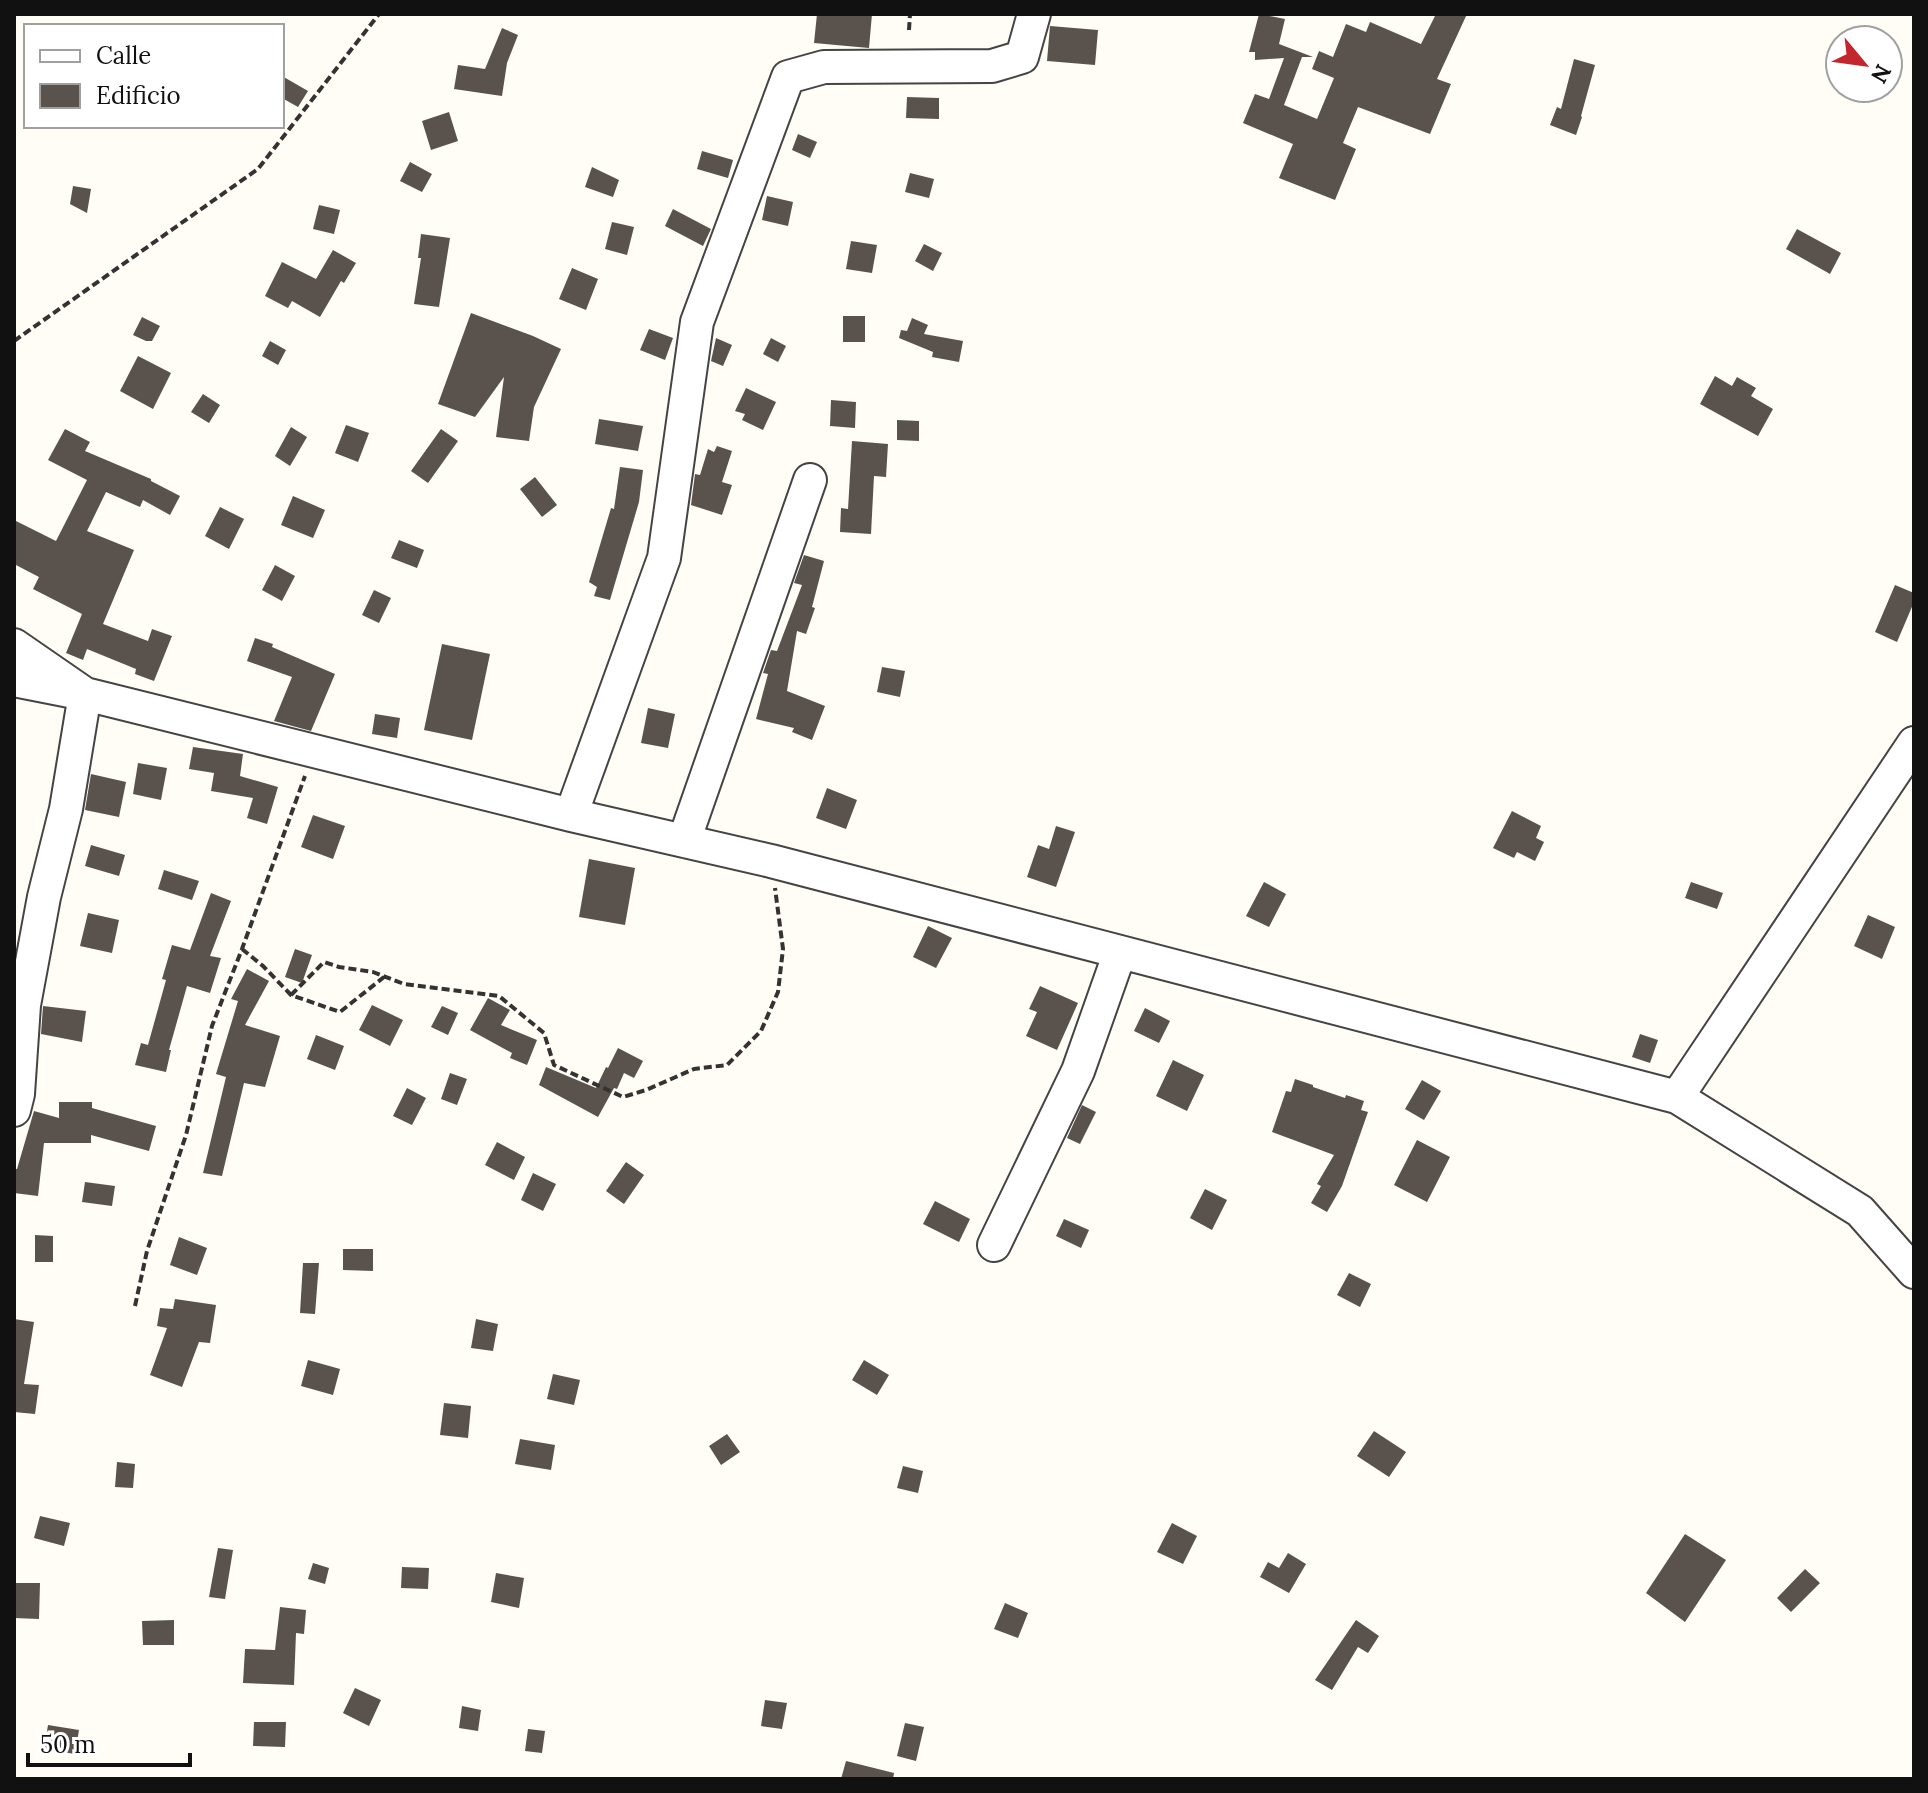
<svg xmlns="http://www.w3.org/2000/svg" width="1928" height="1793" font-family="Lora,serif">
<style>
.building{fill:#5a524d}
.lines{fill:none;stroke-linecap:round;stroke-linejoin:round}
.minor-casing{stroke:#444;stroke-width:36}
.path{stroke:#333;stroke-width:4;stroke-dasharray:8 4;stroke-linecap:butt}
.minor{stroke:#fff;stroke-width:32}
</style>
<rect width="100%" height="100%" fill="#fffdf5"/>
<path class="building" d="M 817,14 L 872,14 L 869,48 L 814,43 Z
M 1259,14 L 1285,19 L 1279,44 L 1313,57 L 1302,57 L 1284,105 L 1317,119 L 1334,78 L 1312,69 L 1319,51 L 1333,57 L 1346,24 L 1366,32 L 1370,22 L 1421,44 L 1436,14 L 1467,14 L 1437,79 L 1451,84 L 1430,134 L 1358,107 L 1343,143 L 1356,149 L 1335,200 L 1279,178 L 1293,144 L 1243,123 L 1255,94 L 1269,99 L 1284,58 L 1255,60 L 1255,52 L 1249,52 Z
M 1050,26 L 1098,30 L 1095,65 L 1047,61 Z
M 502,28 L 518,35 L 507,63 L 502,96 L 454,89 L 458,65 L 485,69 Z
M 1574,59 L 1595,65 L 1581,116 L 1582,117 L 1576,135 L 1550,125 L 1557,107 L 1561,109 Z
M 282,76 L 308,91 L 298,107 L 282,98 Z
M 907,97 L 939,98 L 939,119 L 906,118 Z
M 449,112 L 458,141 L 431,150 L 422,121 Z
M 798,134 L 817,142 L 810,158 L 792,150 Z
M 702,151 L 733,160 L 728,178 L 697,169 Z
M 410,162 L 432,174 L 422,192 L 400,181 Z
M 592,167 L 619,180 L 613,197 L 585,187 Z
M 910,173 L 934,179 L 929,198 L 905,192 Z
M 73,186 L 91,189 L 87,213 L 70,204 Z
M 767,196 L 793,202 L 788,226 L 762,220 Z
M 319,205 L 340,210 L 334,234 L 313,229 Z
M 673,209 L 711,229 L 703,246 L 665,226 Z
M 612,222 L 634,227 L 627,255 L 605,249 Z
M 1797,229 L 1841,253 L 1830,274 L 1786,249 Z
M 421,234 L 450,238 L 439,307 L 414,304 L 421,258 L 418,258 Z
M 851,241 L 877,245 L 872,273 L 846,269 Z
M 924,244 L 942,253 L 933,271 L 915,261 Z
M 333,250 L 356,263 L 344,283 L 341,281 L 320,317 L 292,301 L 288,308 L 265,296 L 282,262 L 316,279 Z
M 572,268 L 598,279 L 586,310 L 559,299 Z
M 471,313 L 533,336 L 561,349 L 534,407 L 529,441 L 496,437 L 504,377 L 475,417 L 438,404 Z
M 843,316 L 865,316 L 865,342 L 843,342 Z
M 142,317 L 160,326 L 152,341 L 146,341 L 133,335 Z
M 912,318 L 928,325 L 924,334 L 963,341 L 959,362 L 932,357 L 933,352 L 899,338 L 901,330 L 907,331 Z
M 649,329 L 673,338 L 665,360 L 640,350 Z
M 716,338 L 732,345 L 723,366 L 711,361 Z
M 771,338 L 786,346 L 778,362 L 763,354 Z
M 270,341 L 286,350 L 278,365 L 262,356 Z
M 138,356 L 171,373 L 153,409 L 120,391 Z
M 1715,376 L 1732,386 L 1737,377 L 1756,388 L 1751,396 L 1773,409 L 1758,436 L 1700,404 Z
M 746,388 L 776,402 L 763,430 L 742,420 L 745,414 L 735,411 Z
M 203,394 L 220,405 L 209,423 L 191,412 Z
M 831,400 L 856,402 L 855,428 L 830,426 Z
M 599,419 L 643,426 L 638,451 L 595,444 Z
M 897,420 L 919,421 L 919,441 L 897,440 Z
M 346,425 L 369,433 L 358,462 L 335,453 Z
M 291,427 L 307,437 L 290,466 L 275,456 Z
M 65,429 L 90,442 L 85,451 L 151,479 L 151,481 L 180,496 L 170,515 L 143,500 L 140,507 L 106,492 L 87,531 L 134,550 L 103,624 L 148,641 L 152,629 L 172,636 L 154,681 L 135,674 L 136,669 L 87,649 L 83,660 L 66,653 L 82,614 L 33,589 L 39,577 L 14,564 L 14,520 L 56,541 L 87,480 L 48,460 Z
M 441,429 L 458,441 L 428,483 L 411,471 Z
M 852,441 L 888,444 L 886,477 L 874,476 L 871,534 L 840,532 L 841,508 L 848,509 Z
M 717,446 L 732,451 L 722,482 L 732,485 L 722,515 L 691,505 L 695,474 L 700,475 L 708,449 L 714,452 Z
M 620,467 L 643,470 L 639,502 L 610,600 L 594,596 L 597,587 L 589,582 L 611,508 L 614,509 Z
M 535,477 L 557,505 L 542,517 L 520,489 Z
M 293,496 L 325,510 L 313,538 L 281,525 Z
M 220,507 L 244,519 L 229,549 L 205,536 Z
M 399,540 L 424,550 L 417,568 L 391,558 Z
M 804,555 L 824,561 L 812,607 L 815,608 L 806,634 L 797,631 L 787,691 L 825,706 L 812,740 L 792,732 L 794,728 L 756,719 L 768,674 L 763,673 L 771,650 L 777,651 L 802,585 L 794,583 Z
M 275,565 L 295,576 L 282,601 L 262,590 Z
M 1895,585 L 1914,593 L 1914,602 L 1897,642 L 1875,632 Z
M 374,590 L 391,598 L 379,623 L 362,615 Z
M 255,638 L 273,644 L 272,647 L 335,674 L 311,731 L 274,721 L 292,677 L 247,661 Z
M 442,644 L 490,654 L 472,740 L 424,730 Z
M 882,667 L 905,671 L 900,697 L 877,692 Z
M 648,708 L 675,714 L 668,748 L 641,743 Z
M 375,714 L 400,718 L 397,738 L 372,734 Z
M 193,747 L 243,754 L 240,776 L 278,787 L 267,824 L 247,818 L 253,798 L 211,791 L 214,773 L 189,769 Z
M 138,763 L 167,768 L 161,800 L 133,794 Z
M 91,774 L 126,782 L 119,817 L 85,810 Z
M 827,788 L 857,800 L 846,829 L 816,818 Z
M 1512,811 L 1541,826 L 1536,838 L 1544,842 L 1535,861 L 1517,852 L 1514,858 L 1493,848 Z
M 313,815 L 345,826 L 333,859 L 301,847 Z
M 1056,826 L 1075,832 L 1056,887 L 1027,877 L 1038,845 L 1049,849 Z
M 91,845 L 125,855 L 119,876 L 85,866 Z
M 589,859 L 635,868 L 625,925 L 579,917 Z
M 164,870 L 199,881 L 192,900 L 158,889 Z
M 1264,882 L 1286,894 L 1269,927 L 1246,916 Z
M 1691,882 L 1723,893 L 1717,909 L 1685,898 Z
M 211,893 L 231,901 L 210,956 L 221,958 L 210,993 L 187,986 L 169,1050 L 171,1050 L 166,1072 L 135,1065 L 141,1043 L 148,1045 L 166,980 L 162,979 L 172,945 L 190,950 Z
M 88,913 L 119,920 L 112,953 L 80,946 Z
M 1868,915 L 1895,927 L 1882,959 L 1854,946 Z
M 928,926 L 952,938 L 936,968 L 913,957 Z
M 295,949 L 312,955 L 302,983 L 285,977 Z
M 247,969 L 269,981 L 245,1025 L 280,1036 L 265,1087 L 244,1083 L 222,1176 L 203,1173 L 226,1077 L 216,1074 L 238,1001 L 231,999 Z
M 1040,986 L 1078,1003 L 1057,1050 L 1026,1036 L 1037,1012 L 1029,1009 Z
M 488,998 L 510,1010 L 501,1025 L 537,1040 L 527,1065 L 510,1058 L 512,1053 L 470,1030 Z
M 372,1005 L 403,1020 L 390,1046 L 359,1030 Z
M 43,1006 L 86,1011 L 82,1042 L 41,1034 Z
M 442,1006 L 458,1013 L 448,1035 L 431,1027 Z
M 1145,1008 L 1170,1021 L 1159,1043 L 1134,1031 Z
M 1640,1034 L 1658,1040 L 1650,1063 L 1632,1057 Z
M 316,1035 L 344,1046 L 335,1070 L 307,1059 Z
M 618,1048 L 643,1061 L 634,1078 L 624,1073 L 617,1089 L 614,1088 L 598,1117 L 539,1085 L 546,1067 L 596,1088 L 606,1067 L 608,1068 Z
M 1173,1060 L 1204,1075 L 1187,1111 L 1156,1096 Z
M 450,1073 L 467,1079 L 457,1105 L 441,1099 Z
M 1295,1079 L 1313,1085 L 1313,1087 L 1345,1098 L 1346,1095 L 1364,1101 L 1361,1110 L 1368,1112 L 1342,1186 L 1327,1212 L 1311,1203 L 1321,1186 L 1317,1184 L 1334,1155 L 1272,1132 L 1286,1091 L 1291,1092 Z
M 1422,1080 L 1441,1091 L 1424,1120 L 1405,1109 Z
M 407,1088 L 426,1098 L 412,1125 L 393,1116 Z
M 59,1102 L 92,1102 L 92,1108 L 156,1126 L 149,1151 L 91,1135 L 91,1143 L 44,1143 L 38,1196 L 14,1193 L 14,1169 L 17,1169 L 34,1111 L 59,1118 Z
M 1082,1105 L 1096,1112 L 1080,1144 L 1067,1138 Z
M 1417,1140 L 1450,1157 L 1427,1202 L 1394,1185 Z
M 497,1142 L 525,1157 L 514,1180 L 485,1165 Z
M 626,1162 L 644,1175 L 624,1204 L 606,1191 Z
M 533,1173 L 556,1184 L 543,1211 L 521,1200 Z
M 85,1182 L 115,1186 L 112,1206 L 82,1202 Z
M 1205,1189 L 1227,1200 L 1212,1230 L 1190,1218 Z
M 935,1201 L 970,1219 L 959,1242 L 923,1224 Z
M 1064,1219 L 1089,1230 L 1081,1248 L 1056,1236 Z
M 35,1235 L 53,1236 L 53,1262 L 35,1262 Z
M 179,1237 L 207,1248 L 197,1275 L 170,1265 Z
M 343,1249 L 373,1249 L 373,1271 L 343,1270 Z
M 303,1263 L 319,1263 L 315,1314 L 300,1313 Z
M 1349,1273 L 1371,1284 L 1360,1307 L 1337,1295 Z
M 175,1299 L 216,1305 L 210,1343 L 199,1342 L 182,1387 L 150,1375 L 167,1328 L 157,1326 L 160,1308 L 173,1309 Z
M 14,1319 L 34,1322 L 24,1384 L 39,1385 L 35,1414 L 14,1412 Z
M 476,1319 L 498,1324 L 493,1351 L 471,1348 Z
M 308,1360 L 340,1369 L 333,1395 L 301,1386 Z
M 864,1360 L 889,1375 L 877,1395 L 852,1380 Z
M 553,1374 L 580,1380 L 574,1405 L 547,1399 Z
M 444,1403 L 471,1406 L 468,1438 L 440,1435 Z
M 1374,1431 L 1406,1452 L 1389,1477 L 1357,1456 Z
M 727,1434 L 740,1452 L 721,1465 L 709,1446 Z
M 520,1439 L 555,1445 L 551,1470 L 515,1464 Z
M 117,1462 L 135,1464 L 133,1488 L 115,1487 Z
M 903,1466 L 923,1471 L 918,1493 L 897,1488 Z
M 40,1516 L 70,1523 L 64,1546 L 34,1538 Z
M 1172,1523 L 1197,1536 L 1183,1564 L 1157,1552 Z
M 1685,1534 L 1726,1560 L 1685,1622 L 1646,1593 Z
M 218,1548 L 233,1550 L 225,1599 L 209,1597 Z
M 1288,1553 L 1306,1564 L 1289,1593 L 1260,1577 L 1268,1562 L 1279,1568 Z
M 313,1563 L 329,1568 L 325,1584 L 308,1579 Z
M 402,1567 L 429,1568 L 428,1589 L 401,1588 Z
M 1805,1569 L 1820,1583 L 1791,1612 L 1777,1598 Z
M 496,1573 L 524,1578 L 519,1608 L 491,1602 Z
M 14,1583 L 40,1583 L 39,1619 L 14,1618 Z
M 1005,1603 L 1028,1613 L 1018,1638 L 994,1629 Z
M 280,1607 L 306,1610 L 304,1634 L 296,1633 L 294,1685 L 243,1683 L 245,1649 L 275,1650 Z
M 174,1620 L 174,1645 L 143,1645 L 142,1621 Z
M 1356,1620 L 1379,1636 L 1368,1653 L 1358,1647 L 1332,1690 L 1315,1680 Z
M 355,1688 L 381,1700 L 369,1726 L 343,1713 Z
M 765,1700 L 787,1703 L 782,1729 L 761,1726 Z
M 462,1706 L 481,1710 L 478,1731 L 459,1728 Z
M 254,1722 L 286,1722 L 285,1747 L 253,1746 Z
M 905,1723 L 924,1727 L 916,1761 L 897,1756 Z
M 48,1725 L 79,1730 L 75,1754 L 44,1749 Z
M 528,1729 L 545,1731 L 542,1753 L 525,1751 Z
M 846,1761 L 894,1773 L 893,1779 L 841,1779 Z"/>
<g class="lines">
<g class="minor-casing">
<path id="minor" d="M 14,645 L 85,694 L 571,815 L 771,861 L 1677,1097 L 1860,1211 L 1914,1272
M 14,680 L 85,694 L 66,809 L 44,897 L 24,1005 L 18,1094 L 14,1110
M 571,815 L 664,558 L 697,322 L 788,77 L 824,67 L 992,66 L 1022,57 L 1034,14
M 684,841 L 810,480
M 1677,1097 L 1914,743
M 994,1245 L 1078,1071 L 1120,952"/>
</g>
<path class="path" d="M 909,30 L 910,14
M 14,341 L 258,169 L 379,14
M 242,949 L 263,966 L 291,995 L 340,1012 L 384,977
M 291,995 L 324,962 L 339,967 L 373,972 L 404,984 L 499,996 L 544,1033 L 554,1065 L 623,1097 L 646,1090 L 694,1069 L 727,1065 L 761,1031 L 778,992 L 783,949 L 775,888
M 135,1306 L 147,1251 L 186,1135 L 212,1026 L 242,949 L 305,776"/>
<use href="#minor" class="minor"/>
</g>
<rect width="1928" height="1793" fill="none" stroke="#111111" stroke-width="32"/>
<rect x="24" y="24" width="260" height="104" fill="#ffffff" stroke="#a0a0a0" stroke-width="2"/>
<rect x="40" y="50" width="40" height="12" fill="#ffffff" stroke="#a0a0a0" stroke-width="2"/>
<text x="96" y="64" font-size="24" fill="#111111">Calle</text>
<rect x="40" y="84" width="40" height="24" fill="#5a524d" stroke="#a0a0a0" stroke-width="2"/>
<text x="96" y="104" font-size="24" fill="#111111">Edificio</text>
<g transform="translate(1864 64) rotate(119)"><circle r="38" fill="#ffffff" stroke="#a0a0a0" stroke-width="2"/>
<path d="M0-6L14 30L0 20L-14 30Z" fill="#c4262e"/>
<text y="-12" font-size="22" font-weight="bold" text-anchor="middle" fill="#111111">N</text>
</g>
<path d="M28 1753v12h162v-12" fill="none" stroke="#111111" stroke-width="4"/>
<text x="40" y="1753" font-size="24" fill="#111111" stroke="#ffffff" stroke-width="6" paint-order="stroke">50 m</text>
</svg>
